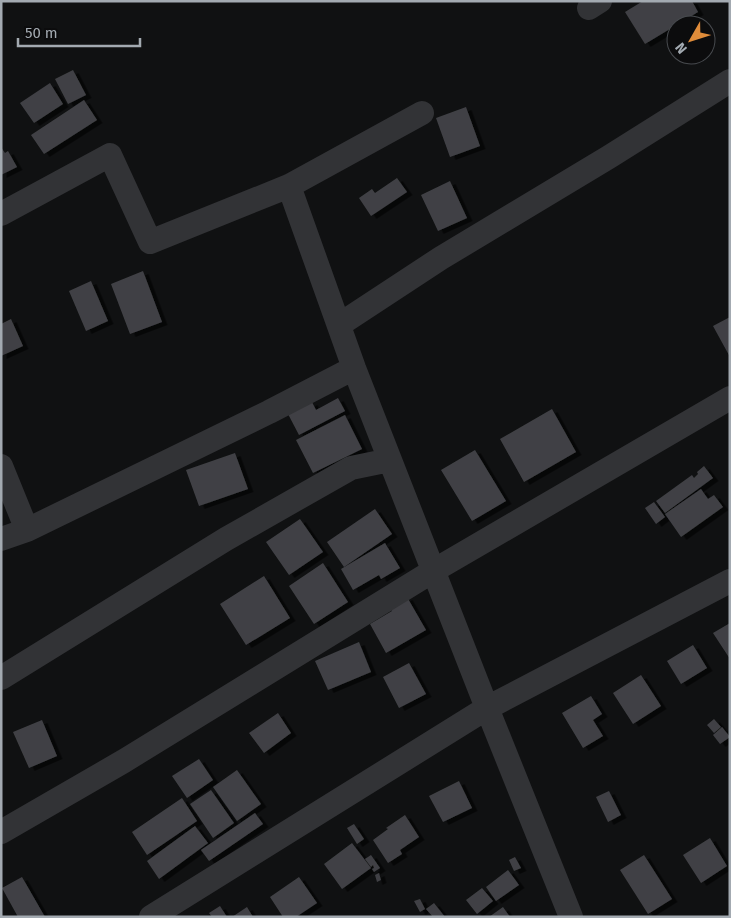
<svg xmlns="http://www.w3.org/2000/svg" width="731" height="918" font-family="'Fira Sans',sans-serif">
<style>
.building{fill:#404145;filter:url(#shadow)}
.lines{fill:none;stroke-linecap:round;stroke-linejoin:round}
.minor{stroke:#323336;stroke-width:24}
</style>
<defs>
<filter id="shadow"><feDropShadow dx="5.5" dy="3" stdDeviation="0" flood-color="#0009"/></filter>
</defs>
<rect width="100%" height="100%" fill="#101112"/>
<path class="building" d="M 643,1 L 692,1 L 698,12 L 645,44 L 625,12 Z
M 73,70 L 86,95 L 68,104 L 55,79 Z
M 50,83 L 63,104 L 34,123 L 20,103 Z
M 84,100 L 97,120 L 44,154 L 31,135 Z
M 466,107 L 480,146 L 450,157 L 436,118 Z
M 1,147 L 5,153 L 8,151 L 17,167 L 1,175 Z
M 397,178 L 407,192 L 371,216 L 359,198 L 372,189 L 375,193 Z
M 450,181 L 467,218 L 438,231 L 421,195 Z
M 143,271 L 162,322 L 130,334 L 111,284 Z
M 91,281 L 108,321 L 86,331 L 69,291 Z
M 730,317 L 730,357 L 713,326 Z
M 11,319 L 23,346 L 1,356 L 1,324 Z
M 338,398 L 345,411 L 299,435 L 288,414 L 312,402 L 316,410 Z
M 552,409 L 576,452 L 524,482 L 500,439 Z
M 345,415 L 362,449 L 313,473 L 296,440 Z
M 475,450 L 506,501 L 472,521 L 441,470 Z
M 235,453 L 248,489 L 199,506 L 186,470 Z
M 704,466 L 713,478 L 665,513 L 656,501 L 692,475 L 694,478 L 698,474 L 697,472 Z
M 701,489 L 708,499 L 714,495 L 723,507 L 681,537 L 665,514 Z
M 654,502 L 665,517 L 656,524 L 645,508 Z
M 375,509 L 392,534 L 344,567 L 327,542 Z
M 300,519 L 323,552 L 289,575 L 266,542 Z
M 385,543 L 400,568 L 381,579 L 379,575 L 353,590 L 341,569 Z
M 323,563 L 348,602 L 314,624 L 289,586 Z
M 264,576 L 290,618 L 246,645 L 220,604 Z
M 407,597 L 426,630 L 386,653 L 370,624 L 392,611 L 389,606 Z
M 730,623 L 730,659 L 713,633 Z
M 359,642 L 371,672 L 328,690 L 315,661 Z
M 693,645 L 707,668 L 681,684 L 667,661 Z
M 409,663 L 426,694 L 399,708 L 383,677 Z
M 641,675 L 661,706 L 633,724 L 613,693 Z
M 591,696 L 602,714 L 593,720 L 603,736 L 583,748 L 562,713 Z
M 278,713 L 291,733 L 264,753 L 249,733 Z
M 714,719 L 721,727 L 714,733 L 707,725 Z
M 42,720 L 57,756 L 29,768 L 13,732 Z
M 722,727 L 730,737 L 720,744 L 713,735 Z
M 199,759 L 213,780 L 187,798 L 172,776 Z
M 237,770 L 261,804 L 237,821 L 213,787 Z
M 459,781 L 472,808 L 443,822 L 429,796 Z
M 211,790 L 234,823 L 213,838 L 190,804 Z
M 609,791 L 621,815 L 608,822 L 596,797 Z
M 182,798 L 197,821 L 147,855 L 132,832 Z
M 255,813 L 263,824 L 209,861 L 201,850 Z
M 405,815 L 419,837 L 400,850 L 402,854 L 388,863 L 373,840 L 388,829 L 386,828 Z
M 354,824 L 364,839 L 357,844 L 347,828 Z
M 195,826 L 208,843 L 159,879 L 147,861 Z
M 710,838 L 727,866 L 701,883 L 683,855 Z
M 352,843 L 371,868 L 342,889 L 324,864 Z
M 371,855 L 380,868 L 374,872 L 372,869 L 374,868 L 373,865 L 371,867 L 365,859 Z
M 644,855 L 672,899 L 648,914 L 620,870 Z
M 515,857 L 521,868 L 514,871 L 509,860 Z
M 508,870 L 519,885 L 496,901 L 486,887 Z
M 379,873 L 381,880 L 377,882 L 375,875 Z
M 22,877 L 45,917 L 18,917 L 2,888 Z
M 299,877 L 317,903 L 296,917 L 283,917 L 270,897 Z
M 482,888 L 493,901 L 477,914 L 466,900 Z
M 420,899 L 425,909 L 420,912 L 414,901 Z
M 434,903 L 445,917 L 433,917 L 426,909 Z
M 220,906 L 227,917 L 212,917 L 209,913 Z
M 247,907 L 253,917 L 232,917 Z
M 503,907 L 510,917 L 489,917 Z"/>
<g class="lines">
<path class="minor" d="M 589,8 L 600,1
M 289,186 L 354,368 L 487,708 L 571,917
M 1,214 L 110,155 L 150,242 L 289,186 L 422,113
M 339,325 L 441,258 L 609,157 L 730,81
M 1,466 L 27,530
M 1,539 L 27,530 L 269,412 L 354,368
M 1,678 L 226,539 L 351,468 L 390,460
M 1,832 L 124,761 L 433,571 L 730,398
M 151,917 L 487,708 L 730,581"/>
</g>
<rect width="731" height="918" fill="none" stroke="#a3aab1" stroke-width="5"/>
<g transform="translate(691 40) rotate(231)"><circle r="24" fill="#0c0c0d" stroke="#484b4f"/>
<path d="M0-4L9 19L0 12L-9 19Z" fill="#e08c3a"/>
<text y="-8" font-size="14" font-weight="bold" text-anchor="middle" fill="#a3aab1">N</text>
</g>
<path d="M18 38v8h122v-8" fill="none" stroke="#a3aab1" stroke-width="2.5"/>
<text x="25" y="38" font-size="15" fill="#a3aab1" stroke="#0c0c0d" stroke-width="4" paint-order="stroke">50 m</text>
</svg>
